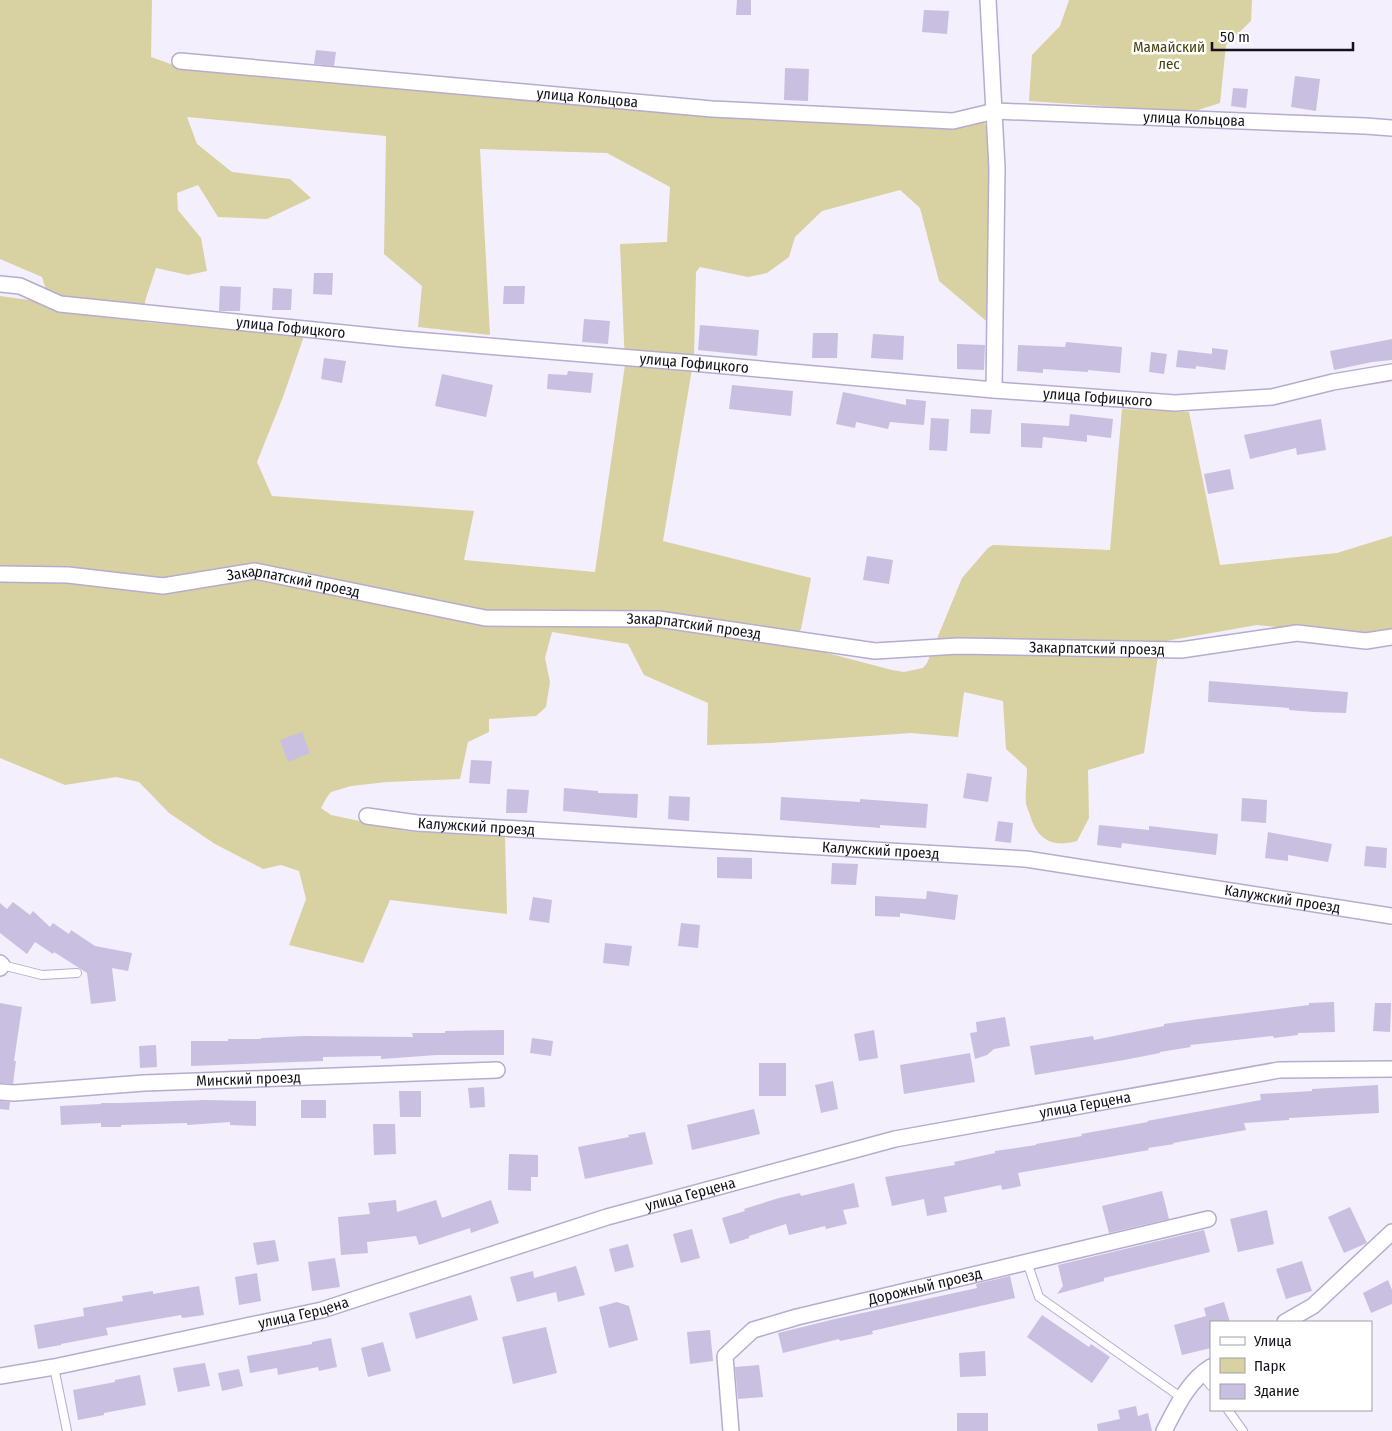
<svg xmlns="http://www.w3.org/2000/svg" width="1392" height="1431" font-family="'Fira Sans Condensed',sans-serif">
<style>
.green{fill:#d8d1a2;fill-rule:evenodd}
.building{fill:#c9bfe1}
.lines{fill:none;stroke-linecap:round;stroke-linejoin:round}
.service-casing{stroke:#b6accd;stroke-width:10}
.minor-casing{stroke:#b6accd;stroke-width:18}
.service{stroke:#fff;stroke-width:8}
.minor{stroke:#fff;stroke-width:15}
.labels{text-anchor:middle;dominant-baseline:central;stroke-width:5;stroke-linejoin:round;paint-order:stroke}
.park-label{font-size:15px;fill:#484009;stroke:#fff}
.street-label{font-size:15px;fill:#14111c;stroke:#fff}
</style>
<rect width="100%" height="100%" fill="#f3effd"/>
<path class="green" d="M 0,0 L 152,0 L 151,57 L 179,67 L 593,107 L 869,119 L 930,129 L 983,119 L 994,146 L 991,325 L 939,281 L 920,208 L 900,190 L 822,211 L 795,237 L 789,257 L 767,273 L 748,277 L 700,267 L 696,272 L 694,355 L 692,369 L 663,541 L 811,578 L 801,629 L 795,637 L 808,648 L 892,670 L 904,672 L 923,668 L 927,663 L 962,578 L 988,548 L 993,545 L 1110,550 L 1122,409 L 1189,412 L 1220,565 L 1337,553 L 1392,536 L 1392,631 L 1371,636 L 1257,625 L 1160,642 L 1144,753 L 1088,770 L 1089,818 L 1077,841 C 1053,848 1037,840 1030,815 C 1029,812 1027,808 1026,804 C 1025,793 1027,780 1027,768 L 1006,749 L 1003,701 L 964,692 L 958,737 L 911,733 L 770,743 L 707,745 L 708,703 L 644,675 L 628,644 L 552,632 L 545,658 L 550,682 L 546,707 L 536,716 L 489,719 L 489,732 L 468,742 L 460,779 L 387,782 L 351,786 L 331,792 L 327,797 L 321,808 L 331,815 L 407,831 L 505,837 L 507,914 L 390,900 L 363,963 L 289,945 L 306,899 L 299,871 L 281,865 L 263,869 L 215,844 L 169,813 L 139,782 L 116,777 L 65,785 L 0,758 L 0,296 L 43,302 L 48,296 L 42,277 L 0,259 ZM 187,117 L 386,136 L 384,254 L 422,286 L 418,327 L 490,335 L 480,149 L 607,153 L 670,187 L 667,242 L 620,244 L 625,365 L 595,572 L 464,560 L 474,511 L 272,496 L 257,462 L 283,397 L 304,336 L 145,322 L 145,301 L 156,268 L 188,275 L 207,271 L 201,238 L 178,210 L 177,193 L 198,185 L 218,217 L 267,219 L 311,198 L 290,179 L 232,172 L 197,144 Z
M 1069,0 L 1252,0 L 1251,21 L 1226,45 L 1220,103 L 1192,112 L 1029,101 L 1032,55 L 1060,26 Z"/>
<path class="building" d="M 737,0 L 751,0 L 751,15 L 736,15 Z
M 924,10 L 949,11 L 947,34 L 922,32 Z
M 316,50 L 336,52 L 334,66 L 314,64 Z
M 785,68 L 809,69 L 808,101 L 784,100 Z
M 1295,76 L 1320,79 L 1316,111 L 1291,107 Z
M 1233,88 L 1248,89 L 1246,108 L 1231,106 Z
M 314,273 L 333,273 L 332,295 L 313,294 Z
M 220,286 L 241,287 L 240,311 L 219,311 Z
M 504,286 L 525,286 L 524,304 L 503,304 Z
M 273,288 L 292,289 L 291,310 L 272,310 Z
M 584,319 L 610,321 L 608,344 L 582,342 Z
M 700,325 L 759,330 L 757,356 L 698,350 Z
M 813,333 L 838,333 L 837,358 L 812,358 Z
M 873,334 L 904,336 L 903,360 L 871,358 Z
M 1392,339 L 1392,360 L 1372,362 L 1334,370 L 1330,351 Z
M 1066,342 L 1122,347 L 1120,373 L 1088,370 L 1088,372 L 1043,369 L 1043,373 L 1017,371 L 1018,345 L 1065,347 Z
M 957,344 L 985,345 L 984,370 L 957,369 Z
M 1212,348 L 1228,350 L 1225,370 L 1196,366 L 1196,369 L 1176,367 L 1178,350 L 1212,354 Z
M 1151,352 L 1167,354 L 1164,374 L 1149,372 Z
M 324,358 L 346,361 L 342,383 L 321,379 Z
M 568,371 L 593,373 L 591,393 L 547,389 L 548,374 L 567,375 Z
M 442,374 L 493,385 L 486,417 L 435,406 Z
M 732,385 L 793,391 L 791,416 L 729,409 Z
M 843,392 L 906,405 L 906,399 L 926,401 L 924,425 L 890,422 L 888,429 L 856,422 L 855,428 L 836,424 Z
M 971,409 L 992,410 L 990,434 L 970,433 Z
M 1070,414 L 1113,419 L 1111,438 L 1087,435 L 1087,442 L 1043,437 L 1042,448 L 1021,447 L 1021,423 L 1069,426 Z
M 931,418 L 949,419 L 947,451 L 929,450 Z
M 1321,419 L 1326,450 L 1297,455 L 1296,448 L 1250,459 L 1244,435 Z
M 1230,469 L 1234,489 L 1208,494 L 1204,474 Z
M 867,556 L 893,560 L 889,584 L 863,580 Z
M 1209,681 L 1348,692 L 1346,713 L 1314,712 L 1289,710 L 1289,708 L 1208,702 Z
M 302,732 L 310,753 L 288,762 L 280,740 Z
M 471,760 L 492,761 L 490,784 L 469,783 Z
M 967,773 L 992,777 L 988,802 L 963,798 Z
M 564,788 L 598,791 L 598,793 L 638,794 L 637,818 L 563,811 Z
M 507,789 L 529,790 L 527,813 L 506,813 Z
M 669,796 L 690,797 L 689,821 L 668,819 Z
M 781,797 L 860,802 L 860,799 L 928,804 L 926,828 L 880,825 L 880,828 L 780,820 Z
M 1242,798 L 1267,800 L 1266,823 L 1241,821 Z
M 998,821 L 1013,823 L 1011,843 L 995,841 Z
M 1099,825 L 1149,830 L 1149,826 L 1218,834 L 1216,855 L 1122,843 L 1121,848 L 1097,845 Z
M 1268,832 L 1332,844 L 1328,862 L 1288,855 L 1288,861 L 1265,858 Z
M 1366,846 L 1387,848 L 1386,868 L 1364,866 Z
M 717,857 L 752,858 L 752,879 L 717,878 Z
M 832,863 L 858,864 L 856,885 L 831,884 Z
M 927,891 L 958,895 L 955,920 L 900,913 L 900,917 L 875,916 L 875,896 L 926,899 Z
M 533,897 L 552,900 L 549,923 L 529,920 Z
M 13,902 L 30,915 L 33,911 L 50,927 L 53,923 L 69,934 L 71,930 L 95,946 L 132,953 L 128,971 L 112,968 L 116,1001 L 91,1004 L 87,973 L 54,952 L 53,954 L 35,942 L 27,954 L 0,933 L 0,903 L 7,909 Z
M 681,923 L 700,925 L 698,948 L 678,946 Z
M 605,943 L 632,946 L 629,966 L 603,963 Z
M 1334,1002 L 1335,1032 L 1298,1033 L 1298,1035 L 1274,1038 L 1273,1036 L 1190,1045 L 1191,1047 L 1160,1052 L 1160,1053 L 1124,1060 L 1035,1075 L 1030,1046 L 1093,1036 L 1094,1040 L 1164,1026 L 1164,1024 L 1199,1019 L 1309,1005 L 1309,1003 Z
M 0,1003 L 22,1007 L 14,1061 L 16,1061 L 13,1084 L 0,1083 Z
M 1375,1003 L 1391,1003 L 1390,1032 L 1373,1031 Z
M 1005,1017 L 1010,1046 L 994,1049 L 987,1055 L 975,1059 L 970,1033 L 977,1032 L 976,1022 Z
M 504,1030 L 504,1055 L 437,1055 L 381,1059 L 381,1056 L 323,1057 L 323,1061 L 191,1066 L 191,1041 L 228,1041 L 228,1039 L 261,1039 L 261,1038 L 304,1036 L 413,1037 L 412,1033 L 445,1033 L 445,1031 Z
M 874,1030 L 878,1058 L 859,1061 L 854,1034 Z
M 532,1038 L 553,1041 L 551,1056 L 530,1053 Z
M 156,1045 L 157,1067 L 140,1068 L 139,1046 Z
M 970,1053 L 975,1082 L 904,1094 L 900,1065 Z
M 759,1063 L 786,1063 L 786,1096 L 759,1096 Z
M 833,1081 L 838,1109 L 821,1113 L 815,1085 Z
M 1378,1085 L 1379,1113 L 1289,1118 L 1289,1120 L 1244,1123 L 1246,1130 L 1173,1143 L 1174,1144 L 1148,1148 L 1149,1150 L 1018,1173 L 1021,1186 L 1002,1190 L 1001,1185 L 944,1197 L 947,1212 L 927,1216 L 924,1199 L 892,1206 L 885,1177 L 955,1165 L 954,1162 L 995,1153 L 995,1151 L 1036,1145 L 1036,1144 L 1082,1136 L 1081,1134 L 1148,1122 L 1147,1121 L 1261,1100 L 1260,1094 L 1312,1091 L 1312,1089 Z
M 484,1087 L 485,1107 L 470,1108 L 468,1088 Z
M 399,1091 L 421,1091 L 421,1117 L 400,1117 Z
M 205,1100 L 256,1101 L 256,1126 L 230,1125 L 230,1122 L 187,1125 L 187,1123 L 121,1125 L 121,1127 L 101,1127 L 101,1123 L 61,1125 L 60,1106 L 101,1104 L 101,1103 L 121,1103 Z
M 301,1100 L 326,1100 L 326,1118 L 301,1118 Z
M 0,1101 L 10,1102 L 9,1110 L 0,1109 Z
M 754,1109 L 760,1134 L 692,1150 L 687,1125 Z
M 373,1124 L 395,1124 L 396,1154 L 374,1155 Z
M 645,1132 L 653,1164 L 585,1179 L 578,1147 L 629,1137 L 628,1135 Z
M 509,1154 L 538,1155 L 538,1177 L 531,1177 L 531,1191 L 508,1190 Z
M 854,1183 L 859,1207 L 843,1210 L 847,1224 L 826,1229 L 825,1226 L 789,1235 L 786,1224 L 749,1236 L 749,1238 L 730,1244 L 722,1218 L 745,1211 L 744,1209 L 779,1198 L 800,1193 L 801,1196 Z
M 1162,1191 L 1169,1219 L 1109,1233 L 1102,1206 Z
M 396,1200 L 397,1212 L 436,1200 L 442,1218 L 491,1200 L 499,1223 L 471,1233 L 470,1228 L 419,1245 L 416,1236 L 367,1242 L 368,1253 L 341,1255 L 338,1217 L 370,1214 L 368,1203 Z
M 1350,1207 L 1367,1243 L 1344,1253 L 1328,1217 Z
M 1267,1210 L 1274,1244 L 1238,1252 L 1230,1219 Z
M 692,1229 L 700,1258 L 681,1263 L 673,1234 Z
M 1204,1230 L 1210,1252 L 1104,1278 L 1104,1281 L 1057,1294 L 1063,1286 L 1058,1265 Z
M 275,1240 L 279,1261 L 257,1265 L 253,1243 Z
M 628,1244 L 634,1267 L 615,1272 L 609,1249 Z
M 335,1258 L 340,1287 L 312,1291 L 308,1262 Z
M 1302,1261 L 1312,1291 L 1286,1299 L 1276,1269 Z
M 576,1266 L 585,1295 L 558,1302 L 556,1292 L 517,1302 L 510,1277 L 533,1271 L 534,1278 Z
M 257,1273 L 261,1301 L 239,1305 L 235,1277 Z
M 1010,1276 L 1015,1298 L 872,1331 L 873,1334 L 840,1341 L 839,1339 L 783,1353 L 778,1333 L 835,1319 L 977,1288 L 976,1284 Z
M 1388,1280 L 1392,1290 L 1392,1304 L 1371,1313 L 1363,1293 Z
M 199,1286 L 204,1315 L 182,1318 L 181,1315 L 106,1328 L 108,1335 L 61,1344 L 61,1345 L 38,1349 L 34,1325 L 84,1316 L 83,1308 L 123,1301 L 122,1296 L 153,1291 L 153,1294 Z
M 471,1295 L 478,1320 L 416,1339 L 409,1313 Z
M 617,1302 L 629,1306 L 638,1340 L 609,1348 L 599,1307 Z
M 1224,1302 L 1230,1322 L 1211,1322 L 1211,1348 L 1182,1355 L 1174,1325 L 1206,1316 L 1204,1308 Z
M 1042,1315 L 1089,1347 L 1091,1344 L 1110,1357 L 1092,1383 L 1027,1337 Z
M 546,1327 L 557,1373 L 513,1384 L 502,1337 Z
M 710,1330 L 713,1361 L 690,1364 L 687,1332 Z
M 331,1338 L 337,1367 L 319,1371 L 318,1367 L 278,1375 L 277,1368 L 250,1373 L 247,1356 L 312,1344 L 312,1342 Z
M 383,1342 L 391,1371 L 368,1377 L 361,1348 Z
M 985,1351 L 986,1376 L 960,1377 L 959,1353 Z
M 205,1363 L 210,1386 L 178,1392 L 173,1368 Z
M 759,1365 L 763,1397 L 738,1399 L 735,1367 Z
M 239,1369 L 243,1386 L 222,1391 L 218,1373 Z
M 140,1375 L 146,1405 L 104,1413 L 104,1415 L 78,1420 L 73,1390 L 115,1382 L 115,1380 Z
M 1136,1406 L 1138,1416 L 1148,1413 L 1152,1431 L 1098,1431 L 1097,1424 L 1120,1419 L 1118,1410 Z
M 957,1413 L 988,1413 L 988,1431 L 957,1431 Z"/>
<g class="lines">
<g class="service-casing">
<path id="service" d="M 2,965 L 42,975 L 77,973
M 1027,1262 L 1039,1297 L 1182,1398
M 54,1367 L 67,1431
M 1201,1373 L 1211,1386
M 1228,1410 L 1243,1431"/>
</g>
<g class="minor-casing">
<g id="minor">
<path d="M 988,0 L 997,168 L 994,390"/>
<path id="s1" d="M 180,61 L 712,109 L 953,121 L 995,111 L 1365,126 L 1392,128"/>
<path id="s2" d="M 0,284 L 20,286 L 60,304 L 403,339 L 693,363 L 994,390 L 1175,403 L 1272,397 L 1333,382 L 1392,372"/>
<path id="s3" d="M 0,574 L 68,575 L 163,586 L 255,571 L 485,618 L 658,619 L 875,651 L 958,646 L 1181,650 L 1297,633 L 1366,641 L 1392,637"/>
<path id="s4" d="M 367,816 L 417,823 L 1026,859 L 1392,916"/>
<path d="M 0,963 L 2,965 L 0,968"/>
<path id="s5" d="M 0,1092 L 14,1093 L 144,1083 L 497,1070"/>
<path d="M 1285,1322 L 1313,1306 L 1392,1232"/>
<path id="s6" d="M 0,1376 L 54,1367 L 322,1310 L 607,1217 L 895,1139 L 1279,1070 L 1392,1069"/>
<path id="s7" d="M 731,1431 L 725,1356 L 753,1330 L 797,1317 L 1208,1219"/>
<path d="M 1164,1431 C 1176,1408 1188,1381 1211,1367"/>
</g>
</g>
<use href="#service" class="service"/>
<use href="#minor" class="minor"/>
</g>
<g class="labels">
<g class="park-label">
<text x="1169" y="47">Мамайский<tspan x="1169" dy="17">лес</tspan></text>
</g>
<g class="street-label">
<text stroke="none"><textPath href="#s1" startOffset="409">улица Кольцова</textPath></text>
<text stroke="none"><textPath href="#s1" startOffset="1018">улица Кольцова</textPath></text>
<text stroke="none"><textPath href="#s2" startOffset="296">улица Гофицкого</textPath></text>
<text stroke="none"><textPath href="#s2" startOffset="701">улица Гофицкого</textPath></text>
<text stroke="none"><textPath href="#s2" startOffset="1106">улица Гофицкого</textPath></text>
<text stroke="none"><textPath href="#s3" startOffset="296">Закарпатский проезд</textPath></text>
<text stroke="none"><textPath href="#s3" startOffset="701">Закарпатский проезд</textPath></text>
<text stroke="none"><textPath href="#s3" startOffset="1106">Закарпатский проезд</textPath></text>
<text stroke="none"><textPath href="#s4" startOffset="110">Калужский проезд</textPath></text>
<text stroke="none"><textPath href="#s4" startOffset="515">Калужский проезд</textPath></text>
<text stroke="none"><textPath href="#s4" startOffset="920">Калужский проезд</textPath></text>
<text stroke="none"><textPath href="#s5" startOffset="249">Минский проезд</textPath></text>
<text stroke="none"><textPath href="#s6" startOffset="1120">улица Герцена</textPath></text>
<text stroke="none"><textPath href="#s6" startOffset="715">улица Герцена</textPath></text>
<text stroke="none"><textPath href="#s7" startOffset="291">Дорожный проезд</textPath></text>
<text stroke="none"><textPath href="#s6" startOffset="310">улица Герцена</textPath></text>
</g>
</g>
<rect x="1210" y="1321" width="162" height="90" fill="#ffffff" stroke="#a1a0a4"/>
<rect x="1220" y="1337" width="25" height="8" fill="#ffffff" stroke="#a1a0a4"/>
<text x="1254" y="1346" font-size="15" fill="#14111c">Улица</text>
<rect x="1220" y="1358" width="25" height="15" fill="#d8d1a2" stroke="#a1a0a4"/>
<text x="1254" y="1371" font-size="15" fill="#14111c">Парк</text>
<rect x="1220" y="1384" width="25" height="15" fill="#c9bfe1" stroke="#a1a0a4"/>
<text x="1254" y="1396" font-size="15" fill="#14111c">Здание</text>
<path d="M1212 42v8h141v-8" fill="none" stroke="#14111c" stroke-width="2.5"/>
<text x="1220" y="42" font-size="15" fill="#14111c" stroke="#ffffff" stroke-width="4" paint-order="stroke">50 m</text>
</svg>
